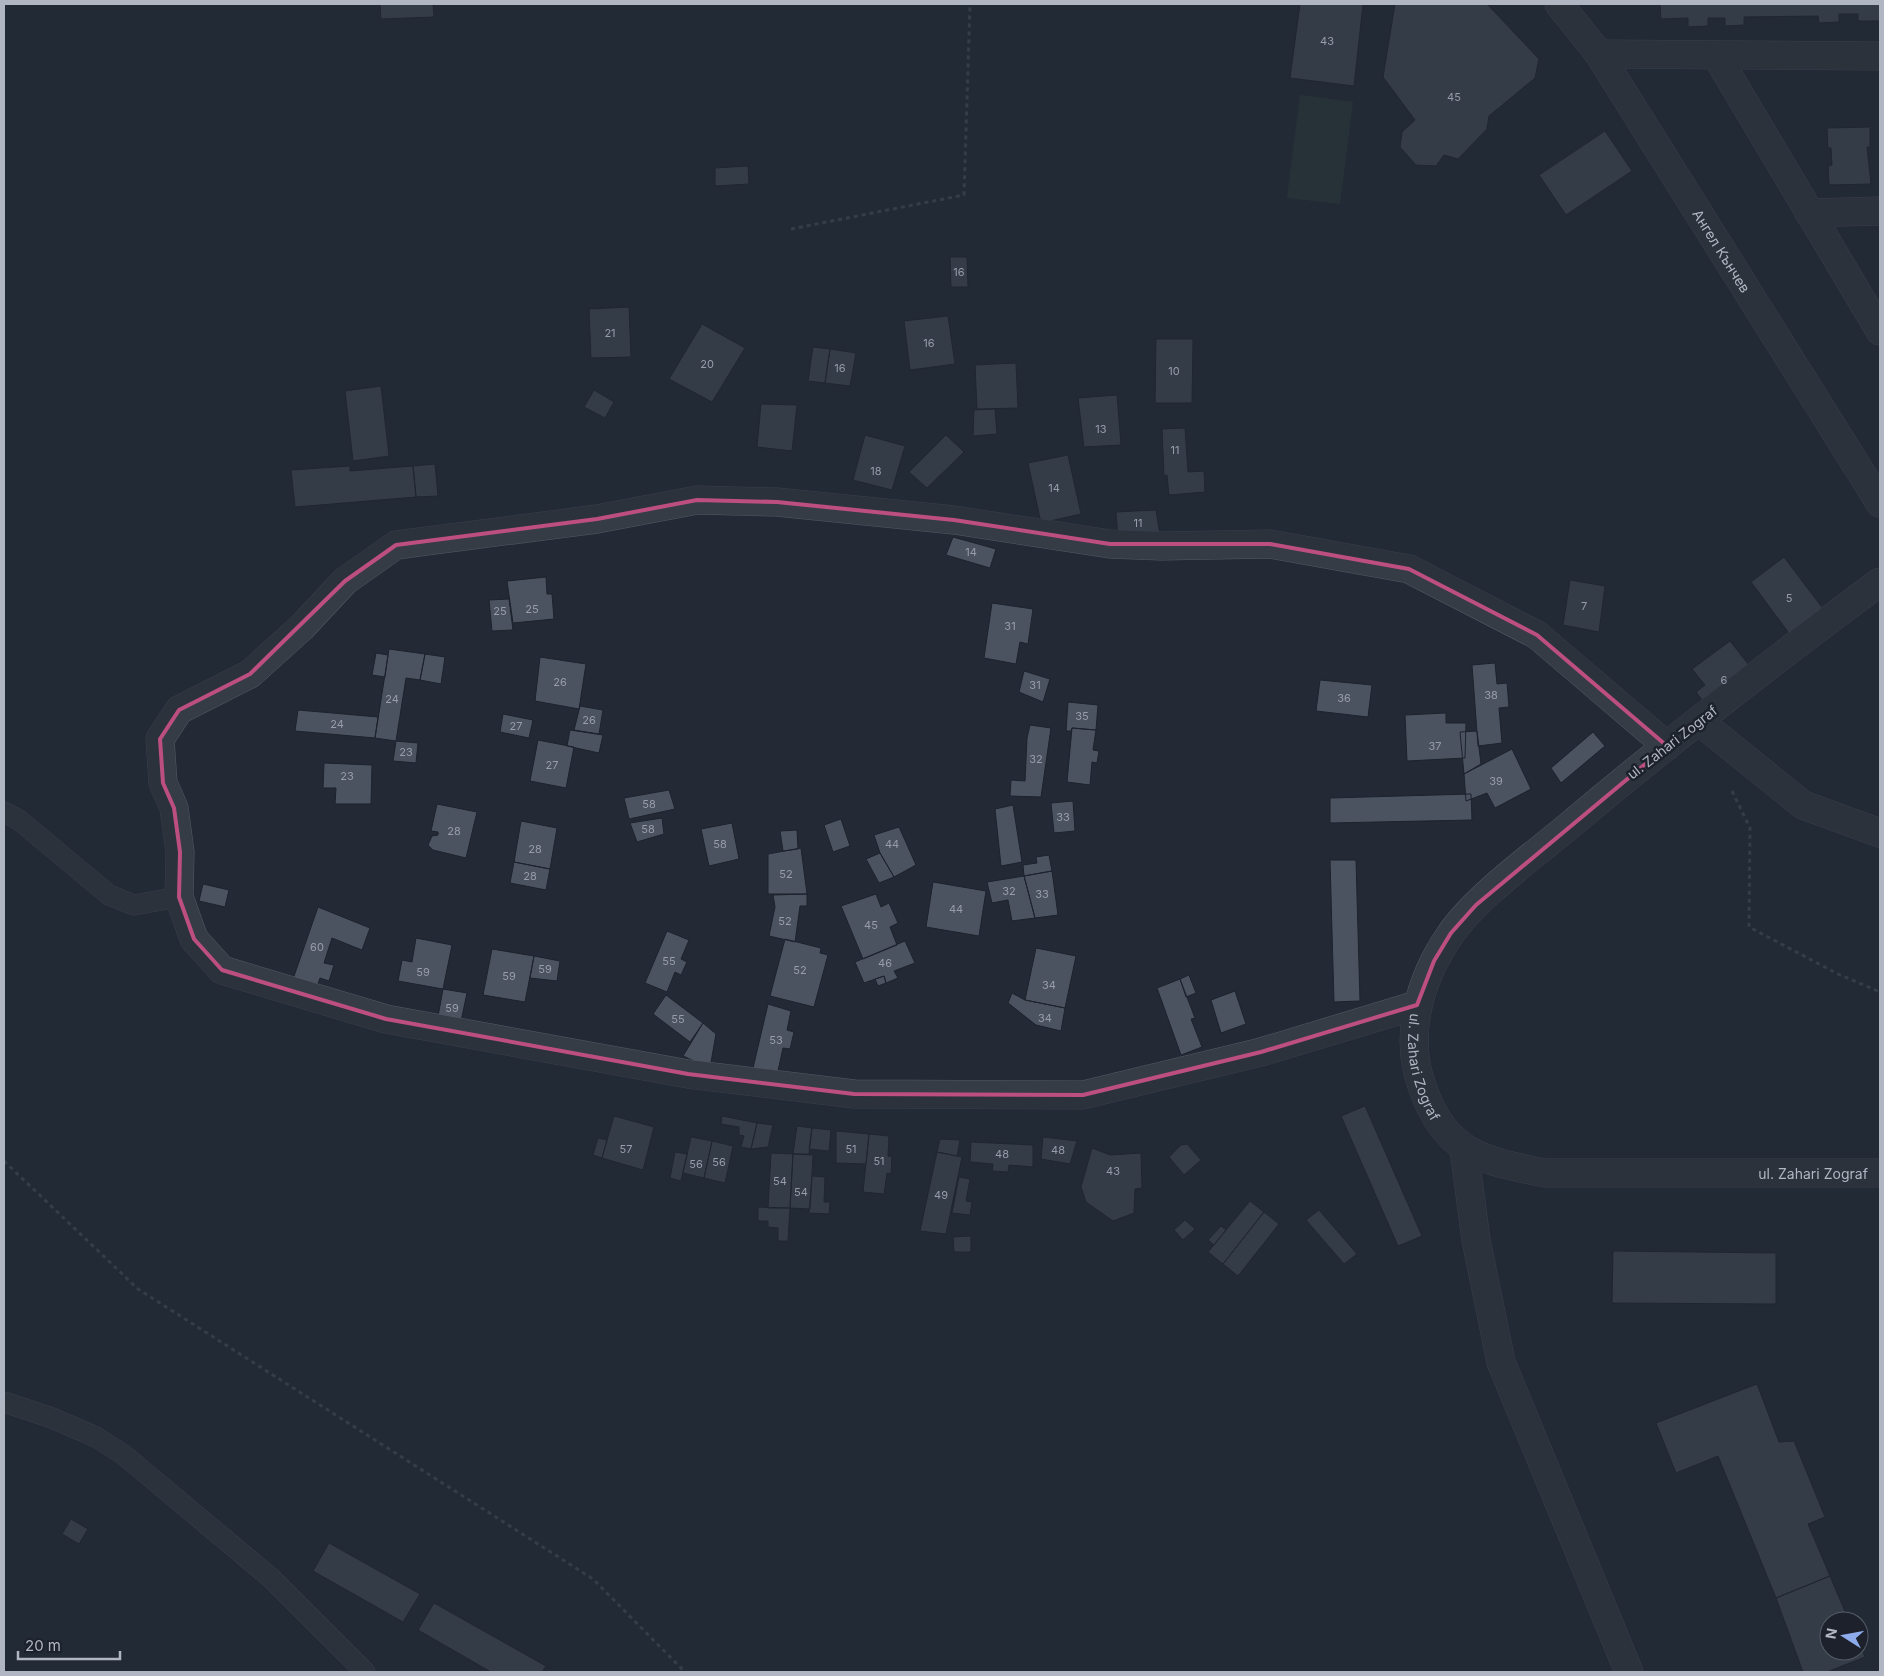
<svg xmlns="http://www.w3.org/2000/svg" width="1884" height="1676" font-family="Inter,sans-serif">
<style>
.green{fill:#2c3c3d}
.building{fill:#4b5361;stroke:#1d232d}
.lines{fill:none;stroke-linecap:round;stroke-linejoin:round}
.lane-casing{stroke:#545964;stroke-width:21}
.street-casing{stroke:#545964;stroke-width:29}
.path{stroke:#49575b;stroke-width:3;stroke-dasharray:4 4;stroke-linecap:butt}
.lane{stroke:#363c46;stroke-width:20}
.street{stroke:#363c46;stroke-width:28}
.marked{fill:none;stroke:#bc4f7f;stroke-width:4;stroke-linejoin:round}
.labels{text-anchor:middle;dominant-baseline:central;stroke-width:5;stroke-linejoin:round;paint-order:stroke}
.number-label{font-size:11px;fill:#989daa}
.street-label{font-size:14px;fill:#b1b6c3;stroke:#1c212b}
</style>
<rect width="100%" height="100%" fill="#232a35"/>
<path class="green" d="M 1300,95 L 1353,102 L 1340,204 L 1287,198 Z"/>
<path class="building" d="M 380,4 L 433,4 L 434,17 L 381,19 Z
M 1300,4 L 1363,4 L 1354,86 L 1290,78 Z
M 1395,4 L 1487,4 L 1539,59 L 1535,78 L 1489,116 L 1487,129 L 1458,159 L 1444,155 L 1436,166 L 1416,165 L 1400,147 L 1402,132 L 1415,120 L 1383,77 Z
M 1660,4 L 1880,4 L 1880,21 L 1858,21 L 1858,14 L 1839,14 L 1839,22 L 1819,23 L 1818,16 L 1744,17 L 1744,25 L 1725,26 L 1725,18 L 1708,18 L 1708,26 L 1688,27 L 1688,18 L 1661,19 Z
M 1870,127 L 1870,147 L 1867,147 L 1871,184 L 1829,185 L 1828,166 L 1832,165 L 1831,148 L 1828,148 L 1827,128 Z
M 1605,131 L 1632,171 L 1566,215 L 1539,175 Z
M 748,166 L 749,184 L 715,186 L 715,168 Z
M 950,257 L 967,257 L 968,287 L 951,287 Z
M 629,307 L 631,357 L 591,358 L 589,309 Z
M 948,316 L 955,364 L 910,370 L 904,321 Z
M 702,324 L 745,348 L 712,402 L 669,379 Z
M 1156,339 L 1193,339 L 1192,403 L 1155,403 Z
M 813,347 L 830,349 L 825,383 L 808,381 Z
M 830,349 L 856,353 L 850,386 L 825,383 Z
M 1016,363 L 1018,408 L 977,409 L 975,365 Z
M 381,386 L 389,456 L 353,461 L 345,391 Z
M 594,390 L 614,402 L 605,418 L 584,407 Z
M 1117,395 L 1121,445 L 1084,447 L 1078,398 Z
M 761,404 L 797,405 L 792,451 L 757,447 Z
M 995,409 L 997,434 L 973,436 L 974,410 Z
M 1185,428 L 1188,472 L 1204,471 L 1205,492 L 1169,495 L 1167,475 L 1164,476 L 1162,429 Z
M 865,435 L 905,446 L 892,490 L 853,480 Z
M 946,435 L 964,452 L 927,488 L 909,472 Z
M 1068,455 L 1081,514 L 1041,523 L 1028,463 Z
M 435,464 L 438,496 L 416,497 L 413,466 Z
M 350,466 L 350,471 L 413,466 L 416,497 L 295,507 L 291,470 Z
M 1156,510 L 1160,535 L 1118,539 L 1116,512 Z
M 953,537 L 996,549 L 990,568 L 946,555 Z
M 1784,557 L 1827,614 L 1794,640 L 1751,582 Z
M 546,577 L 547,594 L 552,594 L 554,619 L 513,623 L 507,581 Z
M 1570,580 L 1605,586 L 1599,632 L 1563,625 Z
M 509,599 L 513,630 L 492,631 L 489,600 Z
M 992,603 L 1033,609 L 1028,644 L 1020,642 L 1016,664 L 984,658 Z
M 1730,641 L 1756,674 L 1709,709 L 1696,692 L 1705,685 L 1692,669 Z
M 389,649 L 425,654 L 420,680 L 406,678 L 396,741 L 375,738 Z
M 376,653 L 388,655 L 385,677 L 372,675 Z
M 425,654 L 445,657 L 441,684 L 420,680 Z
M 540,657 L 586,664 L 579,709 L 535,701 Z
M 1495,663 L 1497,684 L 1507,683 L 1509,707 L 1499,708 L 1502,743 L 1478,746 L 1472,665 Z
M 1024,671 L 1050,679 L 1043,702 L 1019,692 Z
M 1320,680 L 1372,685 L 1368,717 L 1316,711 Z
M 1068,702 L 1098,705 L 1096,730 L 1072,728 L 1071,731 L 1066,731 Z
M 580,706 L 603,710 L 599,734 L 574,730 Z
M 298,710 L 378,717 L 375,738 L 295,731 Z
M 1446,713 L 1446,723 L 1466,723 L 1465,758 L 1407,761 L 1405,715 Z
M 503,714 L 533,720 L 529,738 L 500,732 Z
M 1030,725 L 1051,728 L 1041,797 L 1010,796 L 1011,780 L 1025,781 L 1027,738 Z
M 1072,728 L 1096,730 L 1093,750 L 1099,751 L 1097,763 L 1092,762 L 1090,785 L 1067,782 Z
M 570,730 L 603,735 L 599,753 L 567,746 Z
M 1477,731 L 1481,764 L 1464,774 L 1460,732 Z
M 1593,732 L 1605,746 L 1561,783 L 1551,768 Z
M 538,740 L 574,747 L 566,788 L 530,781 Z
M 396,741 L 418,743 L 416,763 L 393,761 Z
M 1512,749 L 1531,789 L 1495,808 L 1487,793 L 1466,801 L 1464,774 Z
M 324,763 L 372,765 L 371,804 L 335,804 L 336,788 L 323,788 Z
M 669,790 L 675,809 L 629,819 L 624,798 Z
M 1471,794 L 1472,820 L 1330,823 L 1330,798 Z
M 1073,801 L 1075,831 L 1054,833 L 1051,803 Z
M 437,804 L 477,812 L 466,858 L 433,850 L 428,845 L 432,836 L 438,835 L 438,832 L 431,831 Z
M 1013,805 L 1022,862 L 1001,866 L 995,809 Z
M 662,818 L 664,834 L 637,842 L 630,823 Z
M 841,819 L 850,846 L 833,852 L 824,825 Z
M 521,821 L 557,828 L 550,869 L 514,862 Z
M 732,823 L 739,859 L 709,866 L 701,829 Z
M 899,827 L 916,865 L 894,877 L 880,853 L 874,835 Z
M 797,830 L 798,849 L 783,851 L 780,831 Z
M 801,848 L 807,894 L 768,894 L 768,854 Z
M 880,853 L 894,877 L 879,883 L 866,859 Z
M 1049,855 L 1052,871 L 1024,876 L 1023,865 L 1037,863 L 1036,857 Z
M 1330,860 L 1356,860 L 1360,1001 L 1334,1002 Z
M 514,862 L 550,869 L 546,890 L 510,883 Z
M 1052,871 L 1058,915 L 1035,918 L 1024,876 Z
M 1024,876 L 1035,918 L 1012,921 L 1008,900 L 992,903 L 987,882 Z
M 933,882 L 986,891 L 979,936 L 926,927 Z
M 203,884 L 229,890 L 225,907 L 199,901 Z
M 807,894 L 807,906 L 800,906 L 795,942 L 769,936 L 775,907 L 773,895 Z
M 876,894 L 881,907 L 889,903 L 898,923 L 890,927 L 897,945 L 863,959 L 841,906 Z
M 318,907 L 370,928 L 362,950 L 332,938 L 324,963 L 334,965 L 329,981 L 320,978 L 316,989 L 293,979 Z
M 667,931 L 689,940 L 681,959 L 687,962 L 681,975 L 675,972 L 667,992 L 645,983 Z
M 416,938 L 452,945 L 443,989 L 398,981 L 402,960 L 412,962 Z
M 785,939 L 821,948 L 820,953 L 828,955 L 814,1007 L 770,996 Z
M 905,941 L 915,963 L 894,971 L 898,978 L 886,983 L 884,976 L 864,983 L 855,962 Z
M 1036,948 L 1076,956 L 1065,1008 L 1025,1000 Z
M 492,949 L 534,956 L 525,1002 L 483,995 Z
M 534,956 L 560,961 L 557,981 L 530,978 Z
M 1189,975 L 1196,993 L 1186,997 L 1180,979 Z
M 884,976 L 886,983 L 878,986 L 875,979 Z
M 1180,979 L 1195,1018 L 1191,1019 L 1202,1047 L 1181,1055 L 1157,988 Z
M 443,989 L 467,993 L 460,1026 L 437,1022 Z
M 1235,991 L 1246,1024 L 1221,1033 L 1211,1000 Z
M 1012,993 L 1025,1000 L 1065,1008 L 1061,1031 L 1036,1025 L 1008,1003 Z
M 666,995 L 703,1023 L 690,1042 L 653,1014 Z
M 768,1004 L 791,1011 L 787,1030 L 794,1032 L 790,1049 L 783,1048 L 778,1071 L 753,1068 Z
M 703,1023 L 716,1034 L 710,1068 L 683,1056 Z
M 1365,1106 L 1422,1236 L 1398,1246 L 1341,1116 Z
M 614,1116 L 654,1127 L 643,1170 L 602,1158 Z
M 722,1116 L 757,1123 L 751,1149 L 741,1147 L 744,1136 L 739,1135 L 739,1127 L 721,1124 Z
M 757,1123 L 773,1125 L 768,1147 L 751,1149 Z
M 797,1126 L 812,1128 L 809,1154 L 793,1154 Z
M 812,1128 L 831,1130 L 829,1151 L 809,1149 Z
M 836,1131 L 869,1134 L 866,1164 L 836,1163 Z
M 869,1134 L 889,1136 L 888,1156 L 892,1157 L 891,1174 L 887,1173 L 884,1194 L 863,1192 Z
M 691,1137 L 712,1141 L 704,1178 L 683,1173 Z
M 1043,1137 L 1077,1141 L 1070,1164 L 1041,1159 Z
M 598,1138 L 607,1140 L 602,1158 L 593,1155 Z
M 940,1139 L 960,1140 L 957,1156 L 937,1152 Z
M 712,1141 L 733,1146 L 725,1183 L 704,1178 Z
M 971,1142 L 1033,1145 L 1033,1167 L 1009,1165 L 1008,1172 L 992,1171 L 993,1164 L 970,1162 Z
M 1187,1144 L 1201,1160 L 1184,1175 L 1169,1157 L 1181,1145 Z
M 1092,1148 L 1110,1155 L 1141,1153 L 1142,1188 L 1135,1189 L 1134,1213 L 1113,1221 L 1086,1202 L 1081,1187 Z
M 675,1152 L 687,1154 L 681,1181 L 670,1178 Z
M 937,1152 L 962,1157 L 946,1234 L 920,1231 Z
M 771,1153 L 793,1154 L 790,1208 L 768,1208 Z
M 793,1154 L 813,1155 L 810,1209 L 790,1208 Z
M 812,1176 L 825,1177 L 824,1202 L 830,1202 L 829,1214 L 809,1213 Z
M 959,1177 L 970,1179 L 966,1201 L 972,1202 L 970,1215 L 952,1213 Z
M 1250,1201 L 1264,1212 L 1223,1264 L 1208,1252 Z
M 758,1207 L 790,1208 L 788,1241 L 778,1241 L 778,1228 L 768,1227 L 768,1221 L 758,1221 Z
M 1319,1210 L 1357,1254 L 1344,1264 L 1306,1220 Z
M 1264,1212 L 1279,1224 L 1238,1276 L 1223,1264 Z
M 1185,1220 L 1195,1229 L 1183,1240 L 1174,1230 Z
M 1221,1226 L 1226,1230 L 1214,1245 L 1208,1240 Z
M 971,1236 L 971,1252 L 954,1252 L 953,1237 Z
M 1613,1251 L 1776,1253 L 1776,1304 L 1612,1303 Z
M 1757,1384 L 1779,1442 L 1794,1441 L 1825,1517 L 1808,1524 L 1830,1576 L 1776,1598 L 1718,1456 L 1676,1473 L 1656,1423 Z
M 71,1519 L 88,1529 L 79,1544 L 62,1534 Z
M 329,1543 L 420,1594 L 403,1622 L 313,1571 Z
M 1830,1576 L 1849,1621 L 1829,1621 L 1829,1651 L 1859,1651 L 1859,1643 L 1865,1657 L 1827,1672 L 1803,1672 L 1776,1598 Z
M 434,1603 L 546,1666 L 542,1672 L 491,1672 L 418,1630 Z"/>
<g class="lines">
<g class="lane-casing">
<path id="lane" d="M 4,812 L 19,820 L 109,895 L 134,905 L 179,897
M 4,1402 L 52,1418 L 96,1437 L 124,1455 L 271,1578 L 365,1672"/>
</g>
<g class="street-casing">
<g id="street">
<path id="s1" d="M 1559,4 L 1599,54 L 1880,503"/>
<path d="M 1599,54 L 1880,56"/>
<path d="M 1716,55 L 1880,331"/>
<path d="M 1809,213 L 1880,211"/>
<path id="s2" d="M 1880,582 C 1772,662 1666,744 1564,830 C 1529,859 1474,899 1450,935 C 1419,980 1403,1037 1423,1089 C 1446,1154 1484,1161 1545,1173 L 1880,1173"/>
<path d="M 1699,721 L 1803,805 L 1880,833"/>
<path d="M 1417,1005 L 1261,1052 L 1083,1095 L 854,1094 L 688,1074 L 386,1019 L 222,970 L 194,939 L 179,897 L 180,852 L 174,808 L 163,783 L 160,739 L 179,710 L 250,674 L 302,627 L 345,581 L 396,545 L 597,519 L 697,500 L 777,502 L 954,520 L 1110,544 L 1161,546 L 1270,544 L 1409,569 L 1537,635 L 1667,746"/>
<path d="M 1464,1149 L 1476,1240 L 1501,1362 L 1629,1672"/>
</g>
</g>
<path class="path" d="M 791,229 L 964,195 L 970,4
M 1732,791 L 1750,828 L 1749,927 L 1838,974 L 1880,992
M 4,1161 L 138,1289 L 593,1579 L 685,1672"/>
<use href="#lane" class="lane"/>
<use href="#street" class="street"/>
</g>
<path d="M0 0H1884V1676H0ZM 697,500 L 777,502 L 954,520 L 1110,544 L 1270,544 L 1409,569 L 1537,635 L 1667,746 L 1476,905 L 1451,933 L 1434,961 L 1417,1005 L 1261,1052 L 1083,1095 L 854,1094 L 688,1074 L 386,1019 L 222,970 L 194,939 L 179,897 L 180,852 L 174,808 L 163,783 L 160,739 L 179,710 L 250,674 L 345,581 L 396,545 L 597,519 Z" fill="#232a35" fill-opacity=".55" fill-rule="evenodd"/>
<path class="marked" d="M 697,500 L 777,502 L 954,520 L 1110,544 L 1270,544 L 1409,569 L 1537,635 L 1667,746 L 1476,905 L 1451,933 L 1434,961 L 1417,1005 L 1261,1052 L 1083,1095 L 854,1094 L 688,1074 L 386,1019 L 222,970 L 194,939 L 179,897 L 180,852 L 174,808 L 163,783 L 160,739 L 179,710 L 250,674 L 345,581 L 396,545 L 597,519 Z"/>
<g class="labels">
<g class="number-label">
<text x="1327" y="41">43</text>
<text x="1454" y="97">45</text>
<text x="959" y="272">16</text>
<text x="610" y="333">21</text>
<text x="929" y="343">16</text>
<text x="707" y="364">20</text>
<text x="840" y="368">16</text>
<text x="1174" y="371">10</text>
<text x="1101" y="429">13</text>
<text x="1175" y="450">11</text>
<text x="876" y="471">18</text>
<text x="1054" y="488">14</text>
<text x="1138" y="523">11</text>
<text x="971" y="552">14</text>
<text x="1789" y="598">5</text>
<text x="1584" y="606">7</text>
<text x="532" y="609">25</text>
<text x="500" y="611">25</text>
<text x="1010" y="626">31</text>
<text x="1724" y="680">6</text>
<text x="560" y="682">26</text>
<text x="1035" y="685">31</text>
<text x="1491" y="695">38</text>
<text x="1344" y="698">36</text>
<text x="392" y="699">24</text>
<text x="1082" y="716">35</text>
<text x="589" y="720">26</text>
<text x="337" y="724">24</text>
<text x="516" y="726">27</text>
<text x="1435" y="746">37</text>
<text x="406" y="752">23</text>
<text x="1036" y="759">32</text>
<text x="552" y="765">27</text>
<text x="347" y="776">23</text>
<text x="1496" y="781">39</text>
<text x="649" y="804">58</text>
<text x="1063" y="817">33</text>
<text x="648" y="829">58</text>
<text x="454" y="831">28</text>
<text x="720" y="844">58</text>
<text x="892" y="844">44</text>
<text x="535" y="849">28</text>
<text x="786" y="874">52</text>
<text x="530" y="876">28</text>
<text x="1009" y="891">32</text>
<text x="1042" y="894">33</text>
<text x="956" y="909">44</text>
<text x="785" y="921">52</text>
<text x="871" y="925">45</text>
<text x="317" y="947">60</text>
<text x="669" y="961">55</text>
<text x="885" y="963">46</text>
<text x="545" y="969">59</text>
<text x="800" y="970">52</text>
<text x="423" y="972">59</text>
<text x="509" y="976">59</text>
<text x="1049" y="985">34</text>
<text x="452" y="1008">59</text>
<text x="1045" y="1018">34</text>
<text x="678" y="1019">55</text>
<text x="776" y="1040">53</text>
<text x="626" y="1149">57</text>
<text x="851" y="1149">51</text>
<text x="1058" y="1150">48</text>
<text x="1002" y="1154">48</text>
<text x="879" y="1161">51</text>
<text x="719" y="1162">56</text>
<text x="696" y="1164">56</text>
<text x="1113" y="1171">43</text>
<text x="780" y="1181">54</text>
<text x="801" y="1192">54</text>
<text x="941" y="1195">49</text>
</g>
<g class="street-label">
<text stroke="none"><textPath href="#s1" startOffset="296">Ангел Кънчев</textPath></text>
<text transform="translate(1672 742) rotate(-38)">ul. Zahari Zograf</text>
<text stroke="none"><textPath href="#s2" startOffset="698">ul. Zahari Zograf</textPath></text>
<text stroke="none"><textPath href="#s2" startOffset="1146">ul. Zahari Zograf</textPath></text>
</g>
</g>
<rect width="1884" height="1676" fill="none" stroke="#b1b6c3" stroke-width="10"/>
<g transform="translate(1844 1636) rotate(281)"><circle r="24" fill="#1c212b" stroke="#585d68"/>
<path d="M0-4L9 19L0 12L-9 19Z" fill="#8eaceb"/>
<text y="-8" font-size="14" font-weight="bold" text-anchor="middle" fill="#b1b6c3">N</text>
</g>
<path d="M18 1651v8h102v-8" fill="none" stroke="#b1b6c3" stroke-width="2.5"/>
<text x="25" y="1651" font-size="15" fill="#b1b6c3" stroke="#1c212b" stroke-width="4" paint-order="stroke">20 m</text>
</svg>
